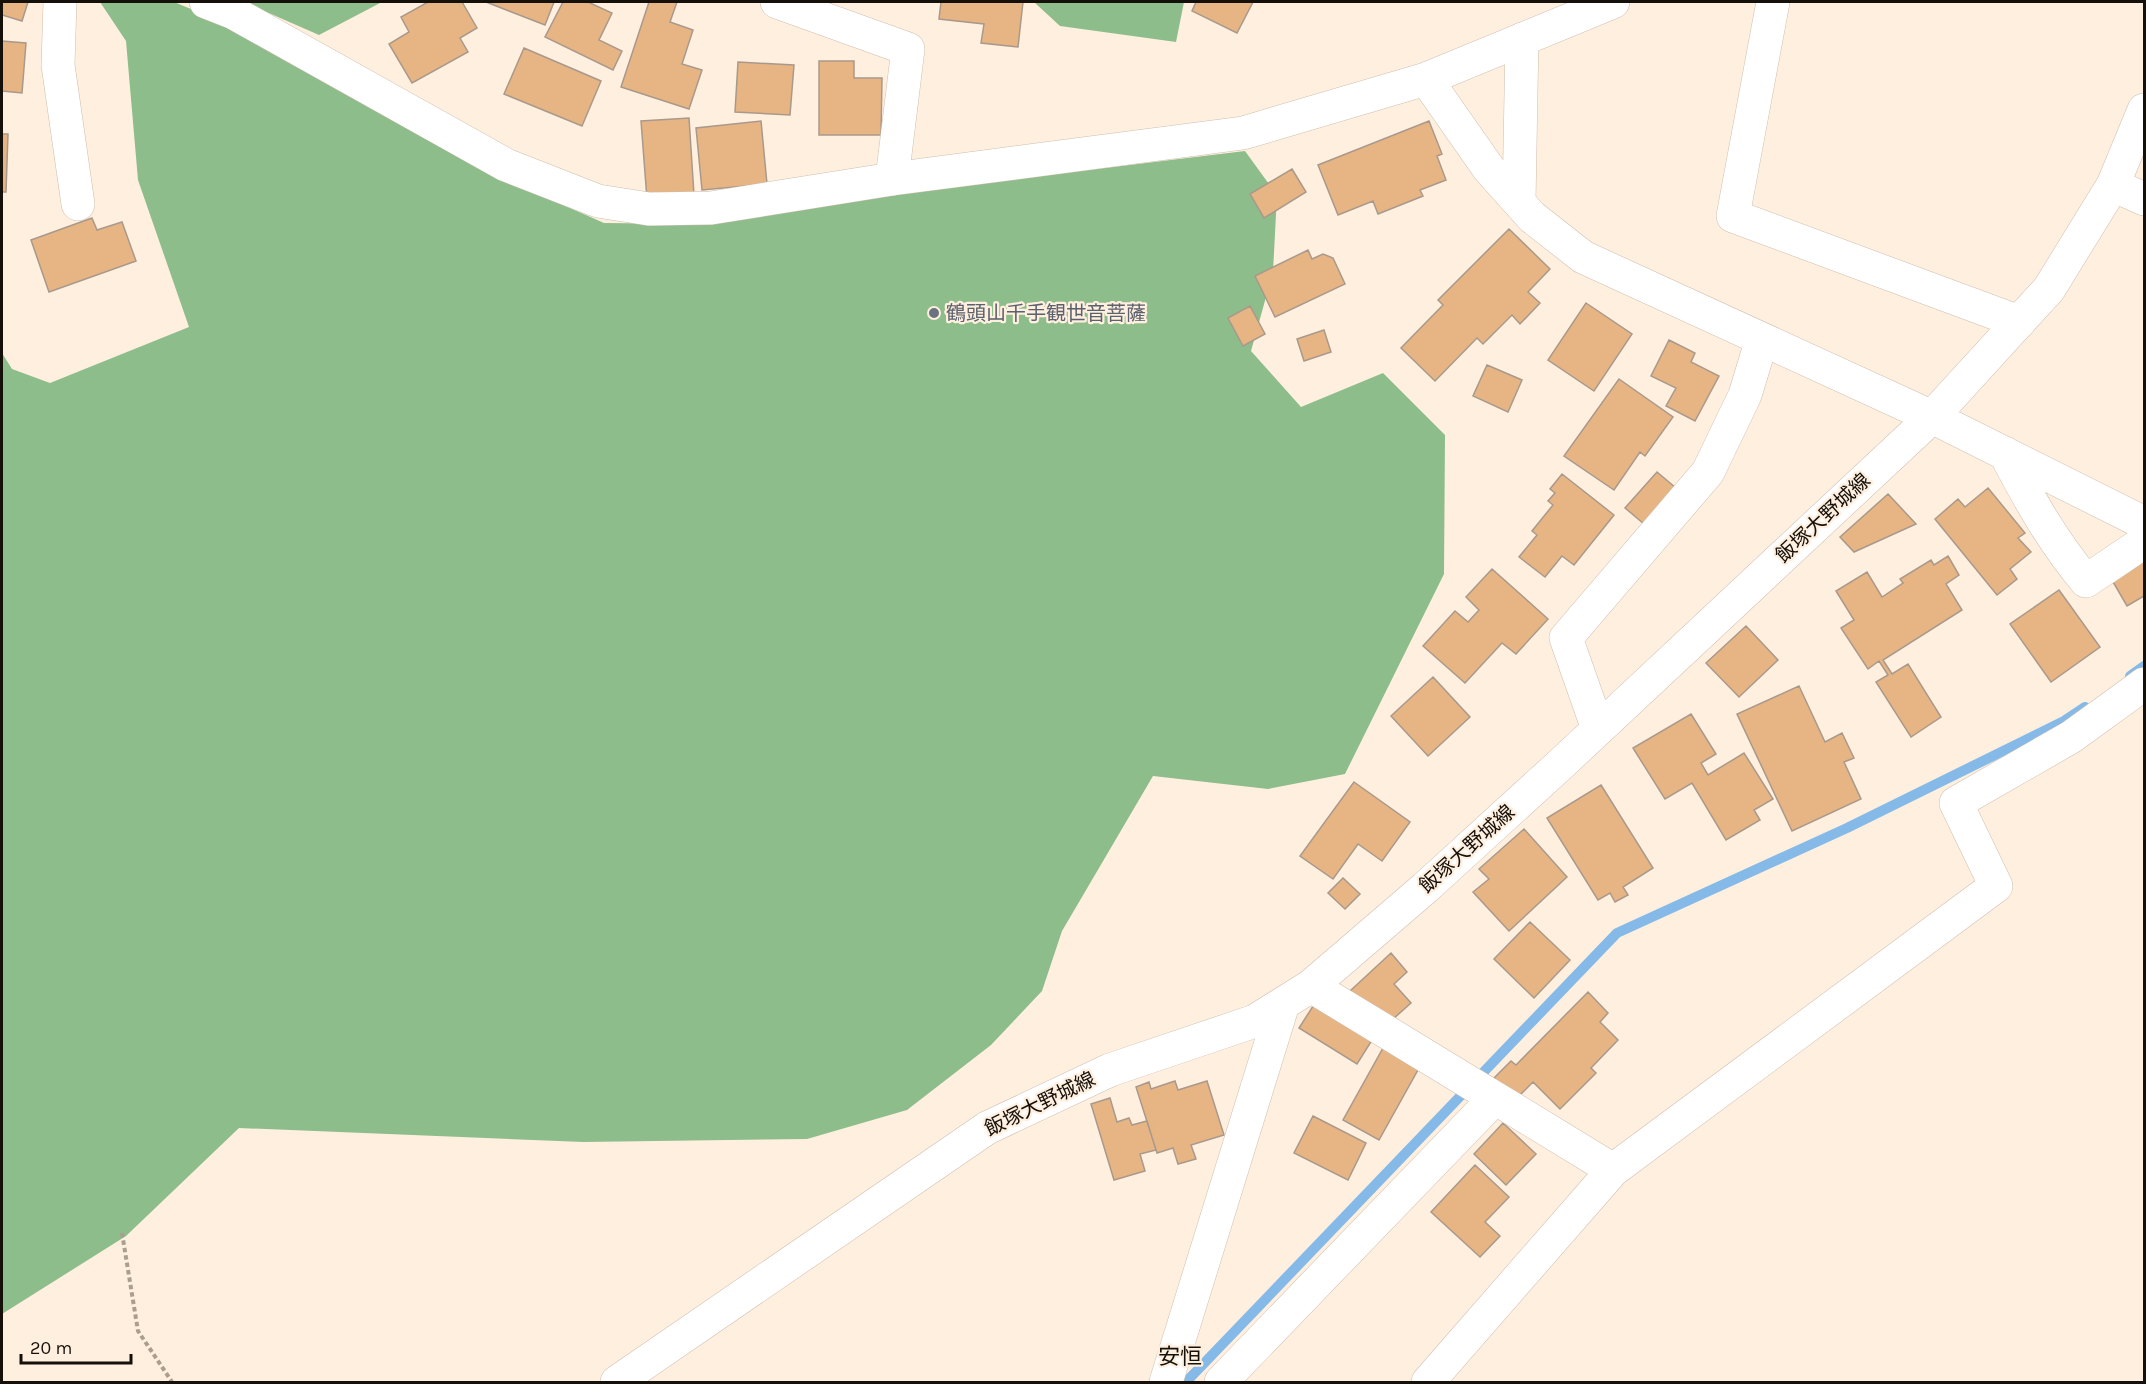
<svg xmlns="http://www.w3.org/2000/svg" width="2146" height="1384" font-family="Karla,'Noto Sans JP',sans-serif">
<style>
.forest{fill:#8dbd8a}
.lines{fill:none;stroke-linecap:round;stroke-linejoin:round}
.stream{stroke:#85bae8;stroke-width:10}
.building{fill:#e7b584;stroke:#a9998b;stroke-width:1.5}
.minor-casing{stroke:#cebfaf;stroke-width:34}
.major-casing{stroke:#cebfaf;stroke-width:34}
.path{stroke:#aa9e91;stroke-width:4;stroke-dasharray:4.5 3;stroke-linecap:butt}
.minor{stroke:#fff;stroke-width:33}
.major{stroke:#fff;stroke-width:33}
.worship-dot{fill:#6b7280;stroke:#ffefdf;stroke-width:2}
.labels{text-anchor:middle;dominant-baseline:central;stroke-width:4.5;stroke-linejoin:round;paint-order:stroke}
.worship-label{font-size:20px;fill:#5b616d;stroke:#ffefdf;text-anchor:start}
.street-label{font-size:20px;fill:#15100a;stroke:#ffefdf}
.quarter-label{font-size:22px;fill:#15100a;stroke:#ffefdf}
</style>
<rect width="100%" height="100%" fill="#ffefdf"/>
<path class="forest" d="M 100,2 L 174,2 L 220,21 L 488,172 L 604,223 L 693,224 L 891,194 L 1245,151 L 1277,195 L 1273,272 L 1251,351 L 1301,407 L 1383,373 L 1445,435 L 1444,574 L 1345,774 L 1268,789 L 1153,776 L 1062,931 L 1042,991 L 991,1045 L 907,1110 L 807,1139 L 583,1142 L 239,1128 L 126,1236 L 2,1314 L 2,353 L 12,369 L 50,383 L 189,327 L 138,180 L 126,41 Z
M 244,2 L 382,2 L 319,35 Z
M 1034,2 L 1184,2 L 1176,42 L 1060,26 Z"/>
<g class="lines">
<path class="stream" d="M 2130,676 L 2144,666
M 1186,1382 L 1617,933 L 1847,828 L 2064,721 L 2085,707"/>
</g>
<path class="building" d="M 2,2 L 28,2 L 22,21 L 2,15 Z
M 428,2 L 462,2 L 477,28 L 460,38 L 468,52 L 412,83 L 389,44 L 409,32 L 401,17 Z
M 486,2 L 554,2 L 545,25 Z
M 563,2 L 588,2 L 612,13 L 599,40 L 622,51 L 613,70 L 545,37 Z
M 649,2 L 677,2 L 670,22 L 693,30 L 682,64 L 702,70 L 689,109 L 621,87 Z
M 941,2 L 1023,2 L 1018,47 L 981,43 L 984,24 L 939,19 Z
M 1196,2 L 1253,2 L 1237,33 L 1192,11 Z
M 2,41 L 26,43 L 22,93 L 2,91 Z
M 524,48 L 601,81 L 582,126 L 504,94 Z
M 819,61 L 854,61 L 854,78 L 882,78 L 881,135 L 819,135 Z
M 738,62 L 794,65 L 790,115 L 735,112 Z
M 689,118 L 694,195 L 647,199 L 641,121 Z
M 761,121 L 767,184 L 702,190 L 696,128 Z
M 1429,121 L 1442,154 L 1437,156 L 1446,180 L 1420,190 L 1423,196 L 1378,214 L 1373,201 L 1338,215 L 1318,165 Z
M 2,134 L 8,134 L 6,192 L 2,192 Z
M 1292,169 L 1306,192 L 1264,218 L 1250,194 Z
M 92,218 L 97,230 L 122,222 L 136,261 L 49,292 L 31,240 Z
M 1509,229 L 1550,269 L 1528,292 L 1540,303 L 1520,324 L 1512,315 L 1483,344 L 1477,338 L 1435,381 L 1401,348 L 1443,305 L 1438,300 Z
M 1308,250 L 1312,259 L 1323,254 L 1333,258 L 1345,284 L 1275,317 L 1255,276 Z
M 1586,303 L 1632,334 L 1594,391 L 1548,360 Z
M 1250,306 L 1265,334 L 1243,346 L 1228,318 Z
M 1324,330 L 1331,352 L 1304,361 L 1297,339 Z
M 1669,340 L 1695,353 L 1691,362 L 1719,376 L 1695,421 L 1666,406 L 1676,388 L 1651,376 Z
M 1487,365 L 1522,380 L 1508,412 L 1473,396 Z
M 1619,379 L 1673,417 L 1645,456 L 1640,452 L 1614,490 L 1564,456 Z
M 1657,472 L 1682,493 L 1650,529 L 1625,508 Z
M 1562,474 L 1614,515 L 1574,565 L 1562,556 L 1545,577 L 1519,557 L 1537,535 L 1532,531 L 1553,505 L 1548,501 L 1555,493 L 1550,489 Z
M 1988,488 L 2025,533 L 2018,538 L 2031,552 L 2010,569 L 2017,579 L 1997,595 L 1935,519 L 1958,499 L 1965,507 Z
M 1888,494 L 1916,524 L 1854,552 L 1840,537 Z
M 2144,555 L 2144,596 L 2127,606 L 2109,575 Z
M 1948,556 L 1959,575 L 1946,584 L 1962,610 L 1883,660 L 1892,674 L 1908,664 L 1941,717 L 1911,737 L 1876,682 L 1888,675 L 1879,661 L 1868,669 L 1841,628 L 1854,620 L 1836,591 L 1867,572 L 1882,597 L 1903,583 L 1900,579 L 1931,560 L 1934,565 Z
M 1492,569 L 1548,619 L 1516,654 L 1502,643 L 1465,683 L 1423,646 L 1455,611 L 1468,622 L 1479,610 L 1466,597 Z
M 2059,590 L 2100,647 L 2051,682 L 2010,624 Z
M 1746,626 L 1778,660 L 1739,697 L 1706,663 Z
M 1433,677 L 1470,717 L 1428,756 L 1391,716 Z
M 1799,686 L 1825,742 L 1842,733 L 1854,758 L 1844,762 L 1861,799 L 1792,831 L 1737,714 Z
M 1691,714 L 1716,754 L 1701,763 L 1708,775 L 1744,753 L 1773,799 L 1754,810 L 1760,820 L 1726,840 L 1692,783 L 1665,799 L 1633,748 Z
M 1354,782 L 1410,822 L 1382,861 L 1358,844 L 1333,879 L 1300,856 Z
M 1601,785 L 1653,868 L 1623,887 L 1628,895 L 1615,902 L 1610,893 L 1598,900 L 1547,818 Z
M 1524,829 L 1567,877 L 1509,931 L 1473,892 L 1489,879 L 1479,869 Z
M 1343,878 L 1360,894 L 1345,909 L 1328,893 Z
M 1530,922 L 1570,960 L 1534,998 L 1494,959 Z
M 1391,953 L 1407,972 L 1394,984 L 1411,1003 L 1383,1028 L 1350,991 Z
M 1588,992 L 1608,1013 L 1600,1022 L 1618,1040 L 1591,1068 L 1596,1073 L 1560,1109 L 1533,1082 L 1516,1099 L 1494,1078 L 1511,1061 L 1516,1065 Z
M 1317,1000 L 1374,1037 L 1357,1064 L 1299,1028 Z
M 1383,1048 L 1419,1068 L 1379,1140 L 1343,1120 Z
M 1175,1081 L 1178,1090 L 1207,1081 L 1224,1135 L 1191,1145 L 1196,1159 L 1178,1164 L 1173,1148 L 1157,1153 L 1136,1087 L 1149,1082 L 1151,1089 Z
M 1110,1098 L 1117,1122 L 1129,1118 L 1132,1125 L 1147,1121 L 1156,1150 L 1140,1154 L 1145,1171 L 1114,1180 L 1091,1104 Z
M 1313,1116 L 1366,1143 L 1348,1180 L 1294,1153 Z
M 1503,1123 L 1536,1154 L 1506,1185 L 1474,1154 Z
M 1475,1165 L 1509,1197 L 1485,1222 L 1500,1236 L 1480,1257 L 1431,1212 Z"/>
<g class="lines">
<g class="minor-casing">
<path id="minor" d="M 60,2 L 58,65 L 78,204
M 206,2 L 234,13 L 506,165 L 598,201 L 649,209 L 711,208 L 892,179 L 1243,133 L 1426,79 L 1613,2
M 777,2 L 908,49 L 892,179
M 1773,2 L 1733,216 L 2019,322
M 1426,79 L 1489,169 L 1532,217 L 1583,257 L 1932,417 L 2144,523
M 2113,185 L 2144,199
M 1519,202 L 1522,39
M 2005,453 C 2029,499 2053,542 2086,581 L 2144,542
M 1598,729 L 1566,638 L 1708,472 L 1745,395 L 1762,339
M 1311,986 L 1495,1098
M 1166,1382 L 1283,1004
M 1221,1382 L 1495,1098 L 1613,1170 L 1996,886 L 1956,803 L 2071,737 L 2144,684
M 1428,1382 L 1613,1170"/>
</g>
<g class="major-casing">
<path id="major" d="M 617,1382 L 987,1128 L 1110,1070 L 1255,1021 L 1311,986 L 1425,888 L 1562,763 L 1932,417 L 2049,289 L 2113,185 L 2144,110"/>
</g>
<path class="path" d="M 122,1233 L 138,1331 L 172,1382"/>
<use href="#minor" class="minor"/>
<use href="#major" class="major"/>
</g>
<circle class="worship-dot" cx="934" cy="313" r="6"/>
<g class="labels">
<g class="worship-label">
<text x="946" y="313">鶴頭山千手観世音菩薩</text>
</g>
<g class="street-label">
<text transform="translate(1823 518) rotate(-43)">飯塚大野城線</text>
<text transform="translate(1467 849) rotate(-42)">飯塚大野城線</text>
<text transform="translate(1040 1104) rotate(-26)">飯塚大野城線</text>
</g>
<g class="quarter-label">
<text x="1180" y="1357">安恒</text>
</g>
</g>
<rect width="2146" height="1384" fill="none" stroke="#15100a" stroke-width="6"/>
<path d="M21 1354v9h110v-9" fill="none" stroke="#15100a" stroke-width="3"/>
<text x="30" y="1354" font-size="18" fill="#15100a" stroke="#ffefdf" stroke-width="4.5" paint-order="stroke">20 m</text>
</svg>
